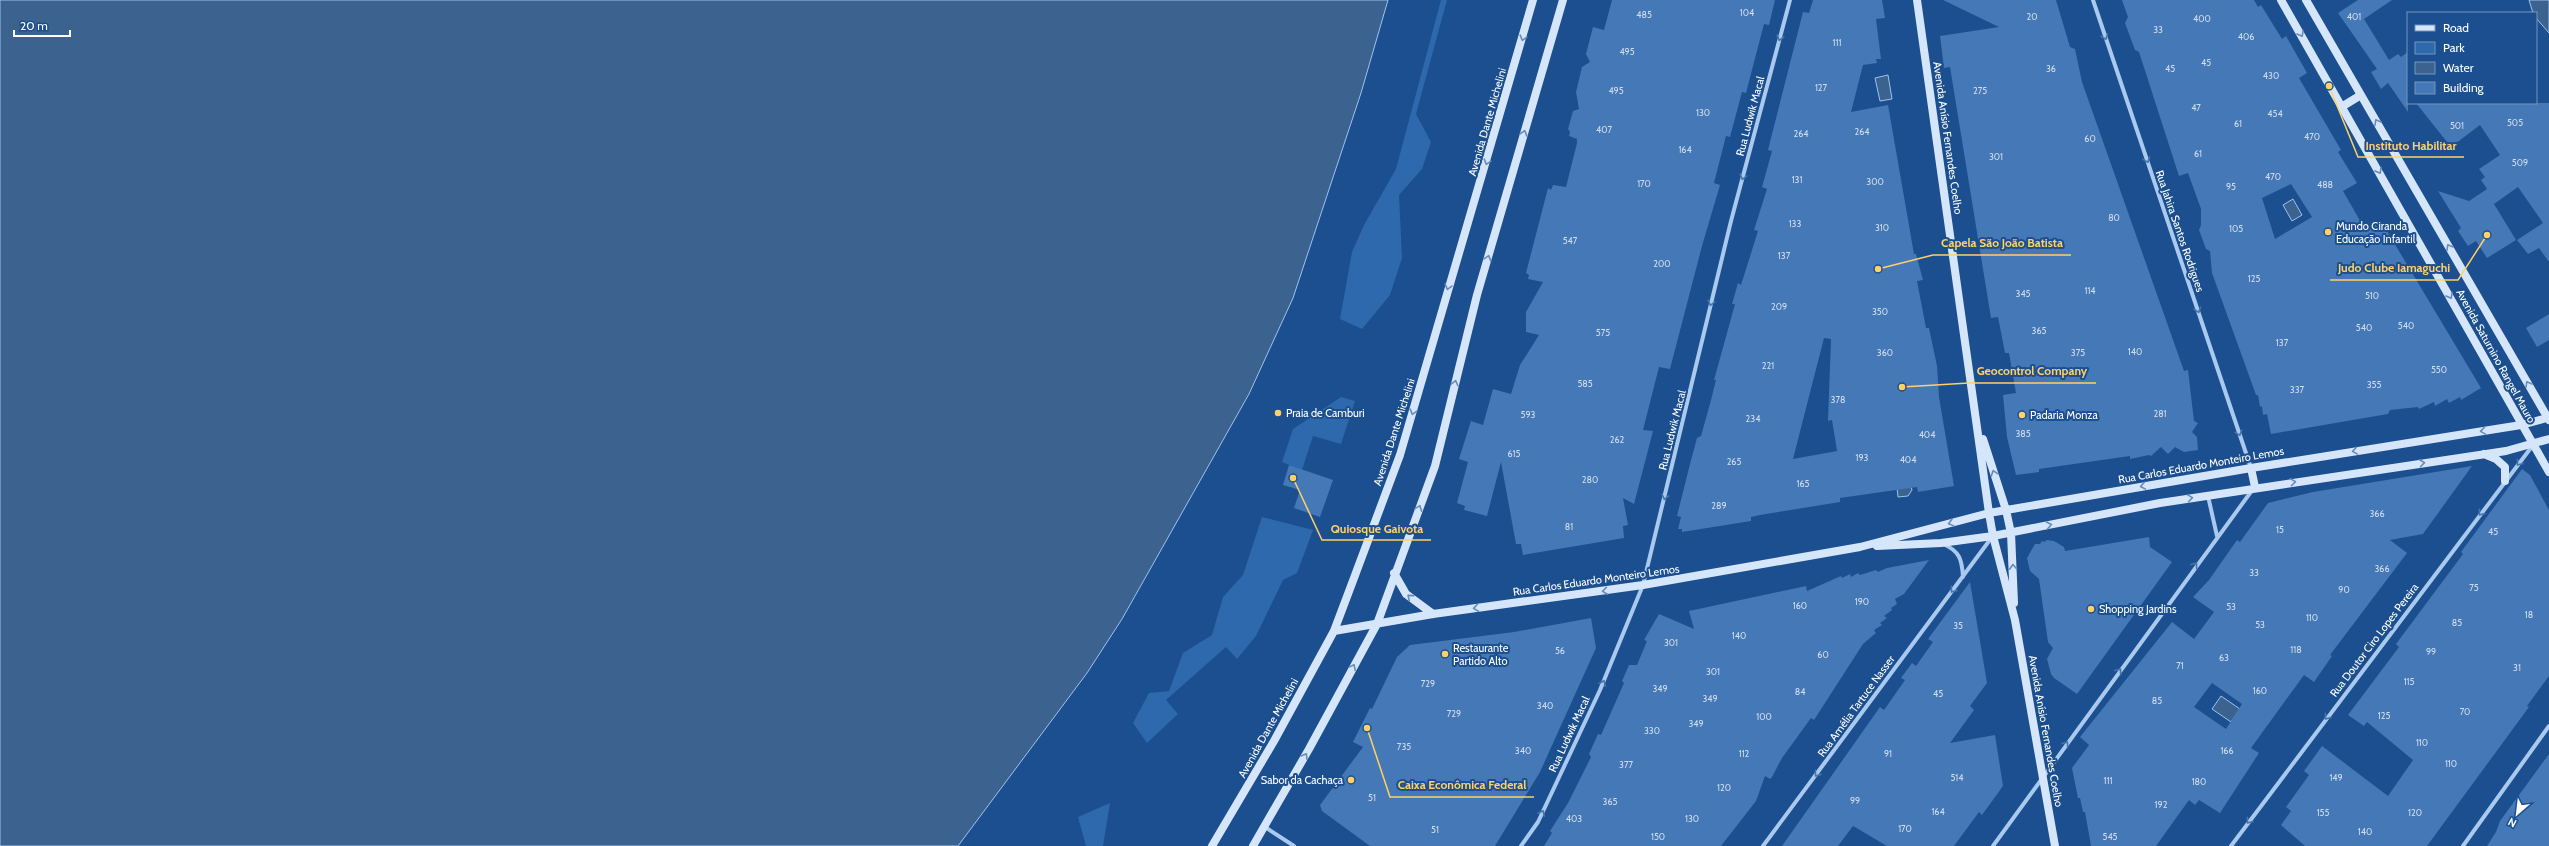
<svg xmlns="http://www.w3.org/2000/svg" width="2549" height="846" font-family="Cabin,sans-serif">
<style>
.green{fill:#2e69ad}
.water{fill:#3c6290;stroke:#9cc4f0}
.building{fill:#4478b7;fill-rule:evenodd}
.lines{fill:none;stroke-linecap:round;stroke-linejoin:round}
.street{stroke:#a9c9ee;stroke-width:4}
.secondary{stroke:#d6e6fa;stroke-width:8}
.oneway{stroke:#668bba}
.oneway2{stroke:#4674ac}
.poi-dot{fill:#ffd166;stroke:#1b4f8f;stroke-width:1.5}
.labels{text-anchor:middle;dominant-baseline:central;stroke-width:4;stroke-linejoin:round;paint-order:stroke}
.number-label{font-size:9px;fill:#d0dded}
.street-label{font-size:11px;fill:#fff;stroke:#1b4f8f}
.poi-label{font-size:11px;fill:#fff;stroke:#1b4f8f;text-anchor:start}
.leader{fill:none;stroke:#ffd166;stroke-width:1.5}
.callout-dot{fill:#ffd166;stroke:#1b4f8f;stroke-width:1.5}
.callout-label{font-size:12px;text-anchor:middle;font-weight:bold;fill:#ffd166;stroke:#1b4f8f;stroke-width:4;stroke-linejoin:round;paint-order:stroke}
</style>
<rect width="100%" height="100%" fill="#1b4f8f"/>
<path class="green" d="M 1441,0 L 1447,0 L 1416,114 L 1431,142 L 1422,169 L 1399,195 L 1402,258 L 1390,295 L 1362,329 L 1340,319 L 1352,252 L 1364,225 L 1396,169 Z
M 1341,397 L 1355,401 L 1341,444 L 1313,436 L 1302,470 L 1282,462 L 1293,429 Z
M 1262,517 L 1313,530 L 1297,573 L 1283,580 L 1256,636 L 1237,659 L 1226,647 L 1166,700 L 1178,714 L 1147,743 L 1133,723 L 1149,693 L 1169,691 L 1183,653 L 1212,635 L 1223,597 L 1243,575 Z
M 1110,803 L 1103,846 L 1086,846 L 1078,817 Z"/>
<path class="water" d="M 0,0 L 1388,0 L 1361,93 L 1293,298 L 1249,394 L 1122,619 L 1087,673 L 958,846 L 0,846 Z
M 2529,0 L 2549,0 L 2549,33 L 2536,18 L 2536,13 L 2533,13 Z
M 1888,75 L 1892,99 L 1880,101 L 1875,78 Z
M 2293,199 L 2302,215 L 2292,221 L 2283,205 Z
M 1895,467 L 1910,483 L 1912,490 L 1908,496 L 1898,497 Z
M 2221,696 L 2240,709 L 2231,722 L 2212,709 Z"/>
<path class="building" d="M 1612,0 L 1775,0 L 1769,25 L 1764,24 L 1746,93 L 1742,92 L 1730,137 L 1726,136 L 1714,183 L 1720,185 L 1702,246 L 1670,369 L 1659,367 L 1643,430 L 1653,431 L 1634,504 L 1623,498 L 1628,525 L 1623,526 L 1624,538 L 1523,555 L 1521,544 L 1516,544 L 1501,462 L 1487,516 L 1464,510 L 1465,506 L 1457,503 L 1468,462 L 1459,459 L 1471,421 L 1483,425 L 1493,389 L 1511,394 L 1520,365 L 1539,335 L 1526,332 L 1526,312 L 1543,282 L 1528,279 L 1529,275 L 1526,273 L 1548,188 L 1551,190 L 1553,185 L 1566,187 L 1577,143 L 1577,139 L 1569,136 L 1570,132 L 1568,129 L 1573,111 L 1579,109 L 1576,92 L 1582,67 L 1590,62 L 1586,54 L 1593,27 L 1604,30 Z
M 1813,0 L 1882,0 L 1885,18 L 1876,19 L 1881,59 L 1876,59 L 1877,63 L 1863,65 L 1851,112 L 1888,105 L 1914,254 L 1916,254 L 1923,280 L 1917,281 L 1926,328 L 1929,328 L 1937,366 L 1939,397 L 1954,486 L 1918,492 L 1917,487 L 1840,498 L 1840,502 L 1760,515 L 1751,517 L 1751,521 L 1682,532 L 1682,529 L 1678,529 L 1681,517 L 1677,516 L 1690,464 L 1697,438 L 1701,436 L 1711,400 L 1716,380 L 1714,380 L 1735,304 L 1732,304 L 1738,283 L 1741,285 L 1758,231 L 1754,230 L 1767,189 L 1762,187 L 1772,151 L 1768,150 L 1803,12 L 1809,13 ZM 1824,338 L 1831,339 L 1828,421 L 1832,420 L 1837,451 L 1793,459 Z
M 1943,0 L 2056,0 L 2070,47 L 2075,49 L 2082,82 L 2184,371 L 2188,370 L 2194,421 L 2198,423 L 2192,432 L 2197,437 L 2198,450 L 2184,452 L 2175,447 L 2168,454 L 2161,447 L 2151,456 L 2149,455 L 2130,459 L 2130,456 L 2039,469 L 2039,472 L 2016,475 L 2007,437 L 2003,395 L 2016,393 L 2009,353 L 2005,353 L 1998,317 L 1991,318 L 1950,67 L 1944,68 L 1940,36 L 1999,27 Z
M 2122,0 L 2254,0 L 2258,7 L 2261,5 L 2282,39 L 2286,36 L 2307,73 L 2299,78 L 2341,150 L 2338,152 L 2357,183 L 2343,191 L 2366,231 L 2376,225 L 2378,229 L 2384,226 L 2481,388 L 2461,400 L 2460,397 L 2449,403 L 2447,399 L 2435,406 L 2434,402 L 2419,409 L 2418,407 L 2390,410 L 2388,414 L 2271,434 L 2267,414 L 2263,415 L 2262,406 L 2260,407 L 2258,395 L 2256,395 L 2212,273 L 2210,251 L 2206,249 L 2199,230 L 2201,225 L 2201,209 L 2188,173 L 2179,176 L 2139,52 L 2135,50 L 2125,23 L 2128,17 ZM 2291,184 L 2312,217 L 2275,239 L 2262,198 Z
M 2358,0 L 2392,0 L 2364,19 L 2389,60 L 2398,54 L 2401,57 L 2408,52 L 2408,112 L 2388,83 L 2381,89 L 2371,72 L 2377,69 L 2338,13 Z
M 2416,103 L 2549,103 L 2549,262 L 2539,248 L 2528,254 L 2517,240 L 2543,223 L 2518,187 L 2494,204 L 2516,240 L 2487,258 L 2476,241 L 2468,246 L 2458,231 L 2461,228 L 2438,191 L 2469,201 L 2487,189 L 2481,180 L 2485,177 L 2479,169 L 2500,155 L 2480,125 L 2451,147 Z
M 2549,314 L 2549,340 L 2537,347 L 2526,328 Z
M 1289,465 L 1333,480 L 1320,517 L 1294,508 L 1300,490 L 1283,485 Z
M 2472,466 L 2423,534 L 2390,540 L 2407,553 L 2330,655 L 2332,656 L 2314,682 L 2304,675 L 2251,748 L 2259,753 L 2220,813 L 2199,800 L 2195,805 L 2189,800 L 2156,846 L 2091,846 L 2085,812 L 2083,812 L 2080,798 L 2078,798 L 2072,768 L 2089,745 L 2080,737 L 2172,622 L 2194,639 L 2214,612 L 2193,597 L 2209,580 L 2237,540 L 2240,542 L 2268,503 L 2313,492 ZM 2212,683 L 2242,704 L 2226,729 L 2194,707 Z
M 2522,469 L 2530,475 L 2549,510 L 2549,676 L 2527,706 L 2529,707 L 2427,846 L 2305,846 L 2281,825 L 2291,811 L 2286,807 L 2309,775 L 2304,771 L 2322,746 L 2388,796 L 2413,760 L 2367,722 L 2364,726 L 2348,715 L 2399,647 L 2396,644 L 2463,554 L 2461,552 Z
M 2149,537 L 2150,547 L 2172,562 L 2077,694 L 2054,678 L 2051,674 L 2047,659 L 2053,648 L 2048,642 L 2039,579 L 2030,571 L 2027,558 L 2035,544 L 2040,544 L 2042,541 L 2045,542 L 2046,540 L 2054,541 L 2064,547 L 2065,551 Z
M 1929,560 L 1904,594 L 1895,599 L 1897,604 L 1891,608 L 1892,610 L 1884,616 L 1887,618 L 1880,623 L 1882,625 L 1874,630 L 1876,633 L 1863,644 L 1814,720 L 1811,718 L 1782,758 L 1772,777 L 1770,779 L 1765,776 L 1756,801 L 1721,846 L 1544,846 L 1552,833 L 1550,831 L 1568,803 L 1591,757 L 1589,754 L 1598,734 L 1601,735 L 1624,683 L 1622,681 L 1629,665 L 1637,665 L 1647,641 L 1644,640 L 1659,614 L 1694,629 L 1689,611 L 1806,586 L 1807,591 L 1841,576 L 1842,578 L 1850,574 L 1851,577 L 1858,573 L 1860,575 L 1876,570 L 1878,572 L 1887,568 Z
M 1970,582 L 1987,683 L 1970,706 L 1974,710 L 1950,743 L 1995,735 L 2003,786 L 1982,815 L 1979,812 L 1954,846 L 1887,846 L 1853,826 L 1838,846 L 1782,846 L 1880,707 L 1884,710 L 1905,680 L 1901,678 L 1912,663 L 1916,666 L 1933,642 L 1928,639 Z
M 1591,618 L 1596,648 L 1540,772 L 1495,846 L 1370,846 L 1322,811 L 1320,805 L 1363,747 L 1353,742 L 1370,708 L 1372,709 L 1397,657 L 1410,645 L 1514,632 Z
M 2549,754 L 2549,846 L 2487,846 L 2496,832 L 2500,821 Z"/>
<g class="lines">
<path class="street" d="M 2093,0 L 2251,468
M 2208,496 L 2217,536
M 1943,544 C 1960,551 1962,560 1963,577
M 1265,827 L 1294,846
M 1521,846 L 1538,822 L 1600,690 L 1643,585 L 1731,221 L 1790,0
M 1763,846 L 1992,537
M 1993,846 L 2253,489
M 2231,846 L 2533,445
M 2463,846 L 2549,726"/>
<path class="secondary" d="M 1917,0 L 1989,513 L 1993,536 L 2015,620 L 2055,846
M 2281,0 L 2549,472
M 2306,0 L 2549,420
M 2343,106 L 2361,95
M 1983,439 L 2006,510 L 2011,533 L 2014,603
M 2484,454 L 2496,459 L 2505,467 L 2505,481
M 2251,468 L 2255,487
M 1877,546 L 1941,543 L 1993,536 L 2160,503 L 2506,451 L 2549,439
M 1394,573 L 1406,594 L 1433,614
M 1334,631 L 1433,614 L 1643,585 L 1860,547 L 1989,513 L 2251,468 L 2521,425 L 2547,418
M 1212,846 L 1274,741 L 1334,631 L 1354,578 L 1400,455 L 1533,0
M 1253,846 L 1309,749 L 1377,624 L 1435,466 L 1477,295 L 1563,0"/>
</g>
<defs><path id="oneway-chevron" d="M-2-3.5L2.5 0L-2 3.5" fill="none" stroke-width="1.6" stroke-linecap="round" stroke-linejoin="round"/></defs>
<g class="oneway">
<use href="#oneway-chevron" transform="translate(2301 34) rotate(60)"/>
<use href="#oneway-chevron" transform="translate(1523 38) rotate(106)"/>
<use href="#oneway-chevron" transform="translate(2377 122) rotate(-120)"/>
<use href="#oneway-chevron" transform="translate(1524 133) rotate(-74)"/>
<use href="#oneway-chevron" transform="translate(1487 162) rotate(107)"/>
<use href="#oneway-chevron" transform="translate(2379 171) rotate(61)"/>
<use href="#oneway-chevron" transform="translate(2449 247) rotate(-120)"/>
<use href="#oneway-chevron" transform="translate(1488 258) rotate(-74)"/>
<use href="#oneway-chevron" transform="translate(1448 287) rotate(106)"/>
<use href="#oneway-chevron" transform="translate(2450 296) rotate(61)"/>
<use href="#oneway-chevron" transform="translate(1455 383) rotate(-76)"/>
<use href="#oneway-chevron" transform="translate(2528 384) rotate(-120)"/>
<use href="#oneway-chevron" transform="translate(1413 412) rotate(106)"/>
<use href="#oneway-chevron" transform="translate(2483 431) rotate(171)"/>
<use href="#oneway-chevron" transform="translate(2355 451) rotate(171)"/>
<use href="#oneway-chevron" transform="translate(2422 463) rotate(-8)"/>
<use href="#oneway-chevron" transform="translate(1994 473) rotate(-108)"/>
<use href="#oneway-chevron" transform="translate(2293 482) rotate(-8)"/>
<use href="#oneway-chevron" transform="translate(2143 486) rotate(170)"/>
<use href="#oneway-chevron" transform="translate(2190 498) rotate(-9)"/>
<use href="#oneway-chevron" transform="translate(1419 508) rotate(-69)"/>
<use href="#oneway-chevron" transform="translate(1951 523) rotate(165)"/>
<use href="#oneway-chevron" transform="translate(2049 525) rotate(-11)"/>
<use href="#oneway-chevron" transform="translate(2013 567) rotate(-93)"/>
<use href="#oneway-chevron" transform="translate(1605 591) rotate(172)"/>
<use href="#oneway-chevron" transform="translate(1410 597) rotate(-140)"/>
<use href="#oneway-chevron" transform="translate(1476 608) rotate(172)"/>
<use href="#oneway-chevron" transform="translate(1353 667) rotate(-62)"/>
<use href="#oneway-chevron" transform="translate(1305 756) rotate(-60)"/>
</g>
<g class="oneway2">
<use href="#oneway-chevron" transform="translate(2105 37) rotate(71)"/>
<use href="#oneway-chevron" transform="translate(1780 38) rotate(105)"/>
<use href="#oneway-chevron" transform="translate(2147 160) rotate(71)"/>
<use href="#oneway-chevron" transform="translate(1743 177) rotate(105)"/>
<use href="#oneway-chevron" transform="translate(1711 303) rotate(104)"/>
<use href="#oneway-chevron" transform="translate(2198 310) rotate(71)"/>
<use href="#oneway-chevron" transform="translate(2239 433) rotate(71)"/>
<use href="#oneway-chevron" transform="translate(2519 463) rotate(128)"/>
<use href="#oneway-chevron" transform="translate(1665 497) rotate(104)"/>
<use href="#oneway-chevron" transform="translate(2481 513) rotate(127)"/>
<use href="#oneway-chevron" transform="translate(2195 565) rotate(-54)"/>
<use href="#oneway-chevron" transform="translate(1953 590) rotate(126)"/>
<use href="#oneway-chevron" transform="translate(2119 671) rotate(-54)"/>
<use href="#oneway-chevron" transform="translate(1603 683) rotate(-67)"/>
<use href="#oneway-chevron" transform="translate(2327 717) rotate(127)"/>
<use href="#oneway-chevron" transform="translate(2066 744) rotate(-54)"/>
<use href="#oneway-chevron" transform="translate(1817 774) rotate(126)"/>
<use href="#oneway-chevron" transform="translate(1542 813) rotate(-65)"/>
<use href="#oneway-chevron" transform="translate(2249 821) rotate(127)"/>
</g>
<g class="poi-dot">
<circle cx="2328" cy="232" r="4"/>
<circle cx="1278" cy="413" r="4"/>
<circle cx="2022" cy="415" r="4"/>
<circle cx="2091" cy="609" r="4"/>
<circle cx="1445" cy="654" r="4"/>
<circle cx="1351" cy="780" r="4"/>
</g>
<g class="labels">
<g class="number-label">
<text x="1747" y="12">104</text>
<text x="1644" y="14">485</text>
<text x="2032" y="16">20</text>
<text x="2354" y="16">401</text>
<text x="2202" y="18">400</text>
<text x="2158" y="29">33</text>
<text x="2246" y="36">406</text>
<text x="1837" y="42">111</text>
<text x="1627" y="51">495</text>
<text x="2206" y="62">45</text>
<text x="2051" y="68">36</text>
<text x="2170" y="68">45</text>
<text x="2271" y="75">430</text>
<text x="1821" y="87">127</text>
<text x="1616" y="90">495</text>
<text x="1980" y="90">275</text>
<text x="2196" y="107">47</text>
<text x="1703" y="112">130</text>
<text x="2275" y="113">454</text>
<text x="2515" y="122">505</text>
<text x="2238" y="123">61</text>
<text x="2457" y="125">501</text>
<text x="1604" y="129">407</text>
<text x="1862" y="131">264</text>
<text x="1801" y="133">264</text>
<text x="2312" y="136">470</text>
<text x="2090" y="138">60</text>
<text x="1685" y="149">164</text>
<text x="2198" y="153">61</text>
<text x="1996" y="156">301</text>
<text x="2520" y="162">509</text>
<text x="2273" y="176">470</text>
<text x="1797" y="179">131</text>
<text x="1875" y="181">300</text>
<text x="1644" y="183">170</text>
<text x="2325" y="184">488</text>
<text x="2231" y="186">95</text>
<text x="2114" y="217">80</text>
<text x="1795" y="223">133</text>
<text x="1882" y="227">310</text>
<text x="2236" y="228">105</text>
<text x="1570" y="240">547</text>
<text x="1784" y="255">137</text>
<text x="1662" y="263">200</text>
<text x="2254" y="278">125</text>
<text x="2090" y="290">114</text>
<text x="2023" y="293">345</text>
<text x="2372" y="295">510</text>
<text x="1779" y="306">209</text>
<text x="1880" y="311">350</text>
<text x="2406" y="325">540</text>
<text x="2364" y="327">540</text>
<text x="2039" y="330">365</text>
<text x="1603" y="332">575</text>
<text x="2282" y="342">137</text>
<text x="2135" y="351">140</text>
<text x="1885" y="352">360</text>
<text x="2078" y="352">375</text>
<text x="1768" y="365">221</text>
<text x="2439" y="369">550</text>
<text x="1585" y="383">585</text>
<text x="2374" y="384">355</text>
<text x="2297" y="389">337</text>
<text x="1838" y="399">378</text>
<text x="2160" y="413">281</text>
<text x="1528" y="414">593</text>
<text x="1753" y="418">234</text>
<text x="2023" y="433">385</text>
<text x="1927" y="434">404</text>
<text x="1617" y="439">262</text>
<text x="1514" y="453">615</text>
<text x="1862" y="457">193</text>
<text x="1908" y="459">404</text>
<text x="1734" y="461">265</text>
<text x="1590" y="479">280</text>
<text x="1803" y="483">165</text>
<text x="1719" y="505">289</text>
<text x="2377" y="513">366</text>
<text x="1569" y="526">81</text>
<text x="2280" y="529">15</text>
<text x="2493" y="531">45</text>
<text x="2382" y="568">366</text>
<text x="2254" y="572">33</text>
<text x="2474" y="587">75</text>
<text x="2344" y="589">90</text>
<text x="1862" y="601">190</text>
<text x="1800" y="605">160</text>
<text x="2231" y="606">53</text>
<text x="2529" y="614">18</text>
<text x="2312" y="617">110</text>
<text x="2457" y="622">85</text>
<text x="2260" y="624">53</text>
<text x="1958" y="625">35</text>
<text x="1739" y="635">140</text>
<text x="1671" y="642">301</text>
<text x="2296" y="649">118</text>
<text x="1560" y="650">56</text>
<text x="2431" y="651">99</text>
<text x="1823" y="654">60</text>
<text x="2224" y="657">63</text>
<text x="2180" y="665">71</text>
<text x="2517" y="667">31</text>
<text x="1713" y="671">301</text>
<text x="2409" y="681">115</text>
<text x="1428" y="683">729</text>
<text x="1660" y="688">349</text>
<text x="2260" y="690">160</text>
<text x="1800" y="691">84</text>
<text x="1938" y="693">45</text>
<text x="1710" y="698">349</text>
<text x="2157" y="700">85</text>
<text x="1545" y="705">340</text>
<text x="2465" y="711">70</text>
<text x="1454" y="713">729</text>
<text x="2384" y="715">125</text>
<text x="1764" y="716">100</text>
<text x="1696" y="723">349</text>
<text x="1652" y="730">330</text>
<text x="2422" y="742">110</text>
<text x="1404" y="746">735</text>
<text x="1523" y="750">340</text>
<text x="2227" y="750">166</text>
<text x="1744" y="753">112</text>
<text x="1888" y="753">91</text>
<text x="2451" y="763">110</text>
<text x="1626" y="764">377</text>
<text x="1957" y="777">514</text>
<text x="2336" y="777">149</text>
<text x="2108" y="780">111</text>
<text x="2199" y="781">180</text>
<text x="1724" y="787">120</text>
<text x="1372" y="797">51</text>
<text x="1855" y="800">99</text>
<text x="1610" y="801">365</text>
<text x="2161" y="804">192</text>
<text x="1938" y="811">164</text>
<text x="2323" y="812">155</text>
<text x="2415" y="812">120</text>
<text x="1574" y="818">403</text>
<text x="1692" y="818">130</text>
<text x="1905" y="828">170</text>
<text x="1435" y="829">51</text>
<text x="2365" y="831">140</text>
<text x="1658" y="836">150</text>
<text x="2110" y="836">545</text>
</g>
<g class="street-label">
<text transform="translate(1750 116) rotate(-75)">Rua Ludwik Macal</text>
<text transform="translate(1487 122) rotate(-74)">Avenida Dante Michelini</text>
<text transform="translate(1948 138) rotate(82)">Avenida Anísio Fernandes Coelho</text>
<text transform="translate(2180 231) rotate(71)">Rua Jahira Santos Rodrigues</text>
<text transform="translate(2496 356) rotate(61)">Avenida Saturnino Rangel Mauro</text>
<text transform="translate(1672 430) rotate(-76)">Rua Ludwik Macal</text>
<text transform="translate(1394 432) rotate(-72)">Avenida Dante Michelini</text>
<text transform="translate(2201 465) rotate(-10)">Rua Carlos Eduardo Monteiro Lemos</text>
<text transform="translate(1596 580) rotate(-8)">Rua Carlos Eduardo Monteiro Lemos</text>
<text transform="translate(2374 640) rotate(-53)">Rua Doutor Ciro Lopes Pereira</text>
<text transform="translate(1856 706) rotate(-54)">Rua Amélia Tartuce Nasser</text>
<text transform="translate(1268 728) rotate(-61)">Avenida Dante Michelini</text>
<text transform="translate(2046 731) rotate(80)">Avenida Anísio Fernandes Coelho</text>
<text transform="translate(1569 734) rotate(-65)">Rua Ludwik Macal</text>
</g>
<g class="poi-label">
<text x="2336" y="226">Mundo Ciranda<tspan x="2336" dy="13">Educação Infantil</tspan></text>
<text x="1286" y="413">Praia de Camburi</text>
<text x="2030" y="415">Padaria Monza</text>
<text x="2099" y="609">Shopping Jardins</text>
<text x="1453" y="648">Restaurante<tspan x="1453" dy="13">Partido Alto</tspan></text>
<text x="1343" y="780" text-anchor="end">Sabor da Cachaça</text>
</g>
</g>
<path class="leader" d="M2329 86L2358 157H2464M1878 269L1933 255H2071M2487 235L2458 280H2330M1902 387L1969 383H2096M1293 478L1322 540H1431M1367 728L1390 797H1534"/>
<g class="callout-dot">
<circle cx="2329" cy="86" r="4"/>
<circle cx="1878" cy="269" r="4"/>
<circle cx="2487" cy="235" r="4"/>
<circle cx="1902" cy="387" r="4"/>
<circle cx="1293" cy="478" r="4"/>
<circle cx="1367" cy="728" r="4"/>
</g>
<g class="callout-label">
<text x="2411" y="150">Instituto Habilitar</text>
<text x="2002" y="247">Capela São João Batista</text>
<text x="2394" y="272">Judo Clube Iamaguchi</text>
<text x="2032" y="375">Geocontrol Company</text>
<text x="1377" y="533">Quiosque Gaivota</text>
<text x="1462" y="789">Caixa Econômica Federal</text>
</g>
<rect x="2407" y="12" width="130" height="92" fill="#1b4f8f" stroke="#7695bc"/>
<rect x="2415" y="25" width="20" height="6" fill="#d6e6fa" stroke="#7695bc"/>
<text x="2443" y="32" font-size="12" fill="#ffffff">Road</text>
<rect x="2415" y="42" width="20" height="12" fill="#2e69ad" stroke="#7695bc"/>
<text x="2443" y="52" font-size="12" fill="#ffffff">Park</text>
<rect x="2415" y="62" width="20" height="12" fill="#3c6290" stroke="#7695bc"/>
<text x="2443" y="72" font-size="12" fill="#ffffff">Water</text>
<rect x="2415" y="82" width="20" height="12" fill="#4478b7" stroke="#7695bc"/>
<text x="2443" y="92" font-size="12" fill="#ffffff">Building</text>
<g transform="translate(2517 814) rotate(208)" stroke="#1b4f8f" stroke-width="3" paint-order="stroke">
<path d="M0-3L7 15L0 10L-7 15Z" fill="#ffffff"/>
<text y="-6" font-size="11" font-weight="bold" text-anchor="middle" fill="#ffffff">N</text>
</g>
<path d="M14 30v6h56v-6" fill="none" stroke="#ffffff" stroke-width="2"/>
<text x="20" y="30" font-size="12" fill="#ffffff" stroke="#1b4f8f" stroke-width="3" paint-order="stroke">20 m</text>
</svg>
